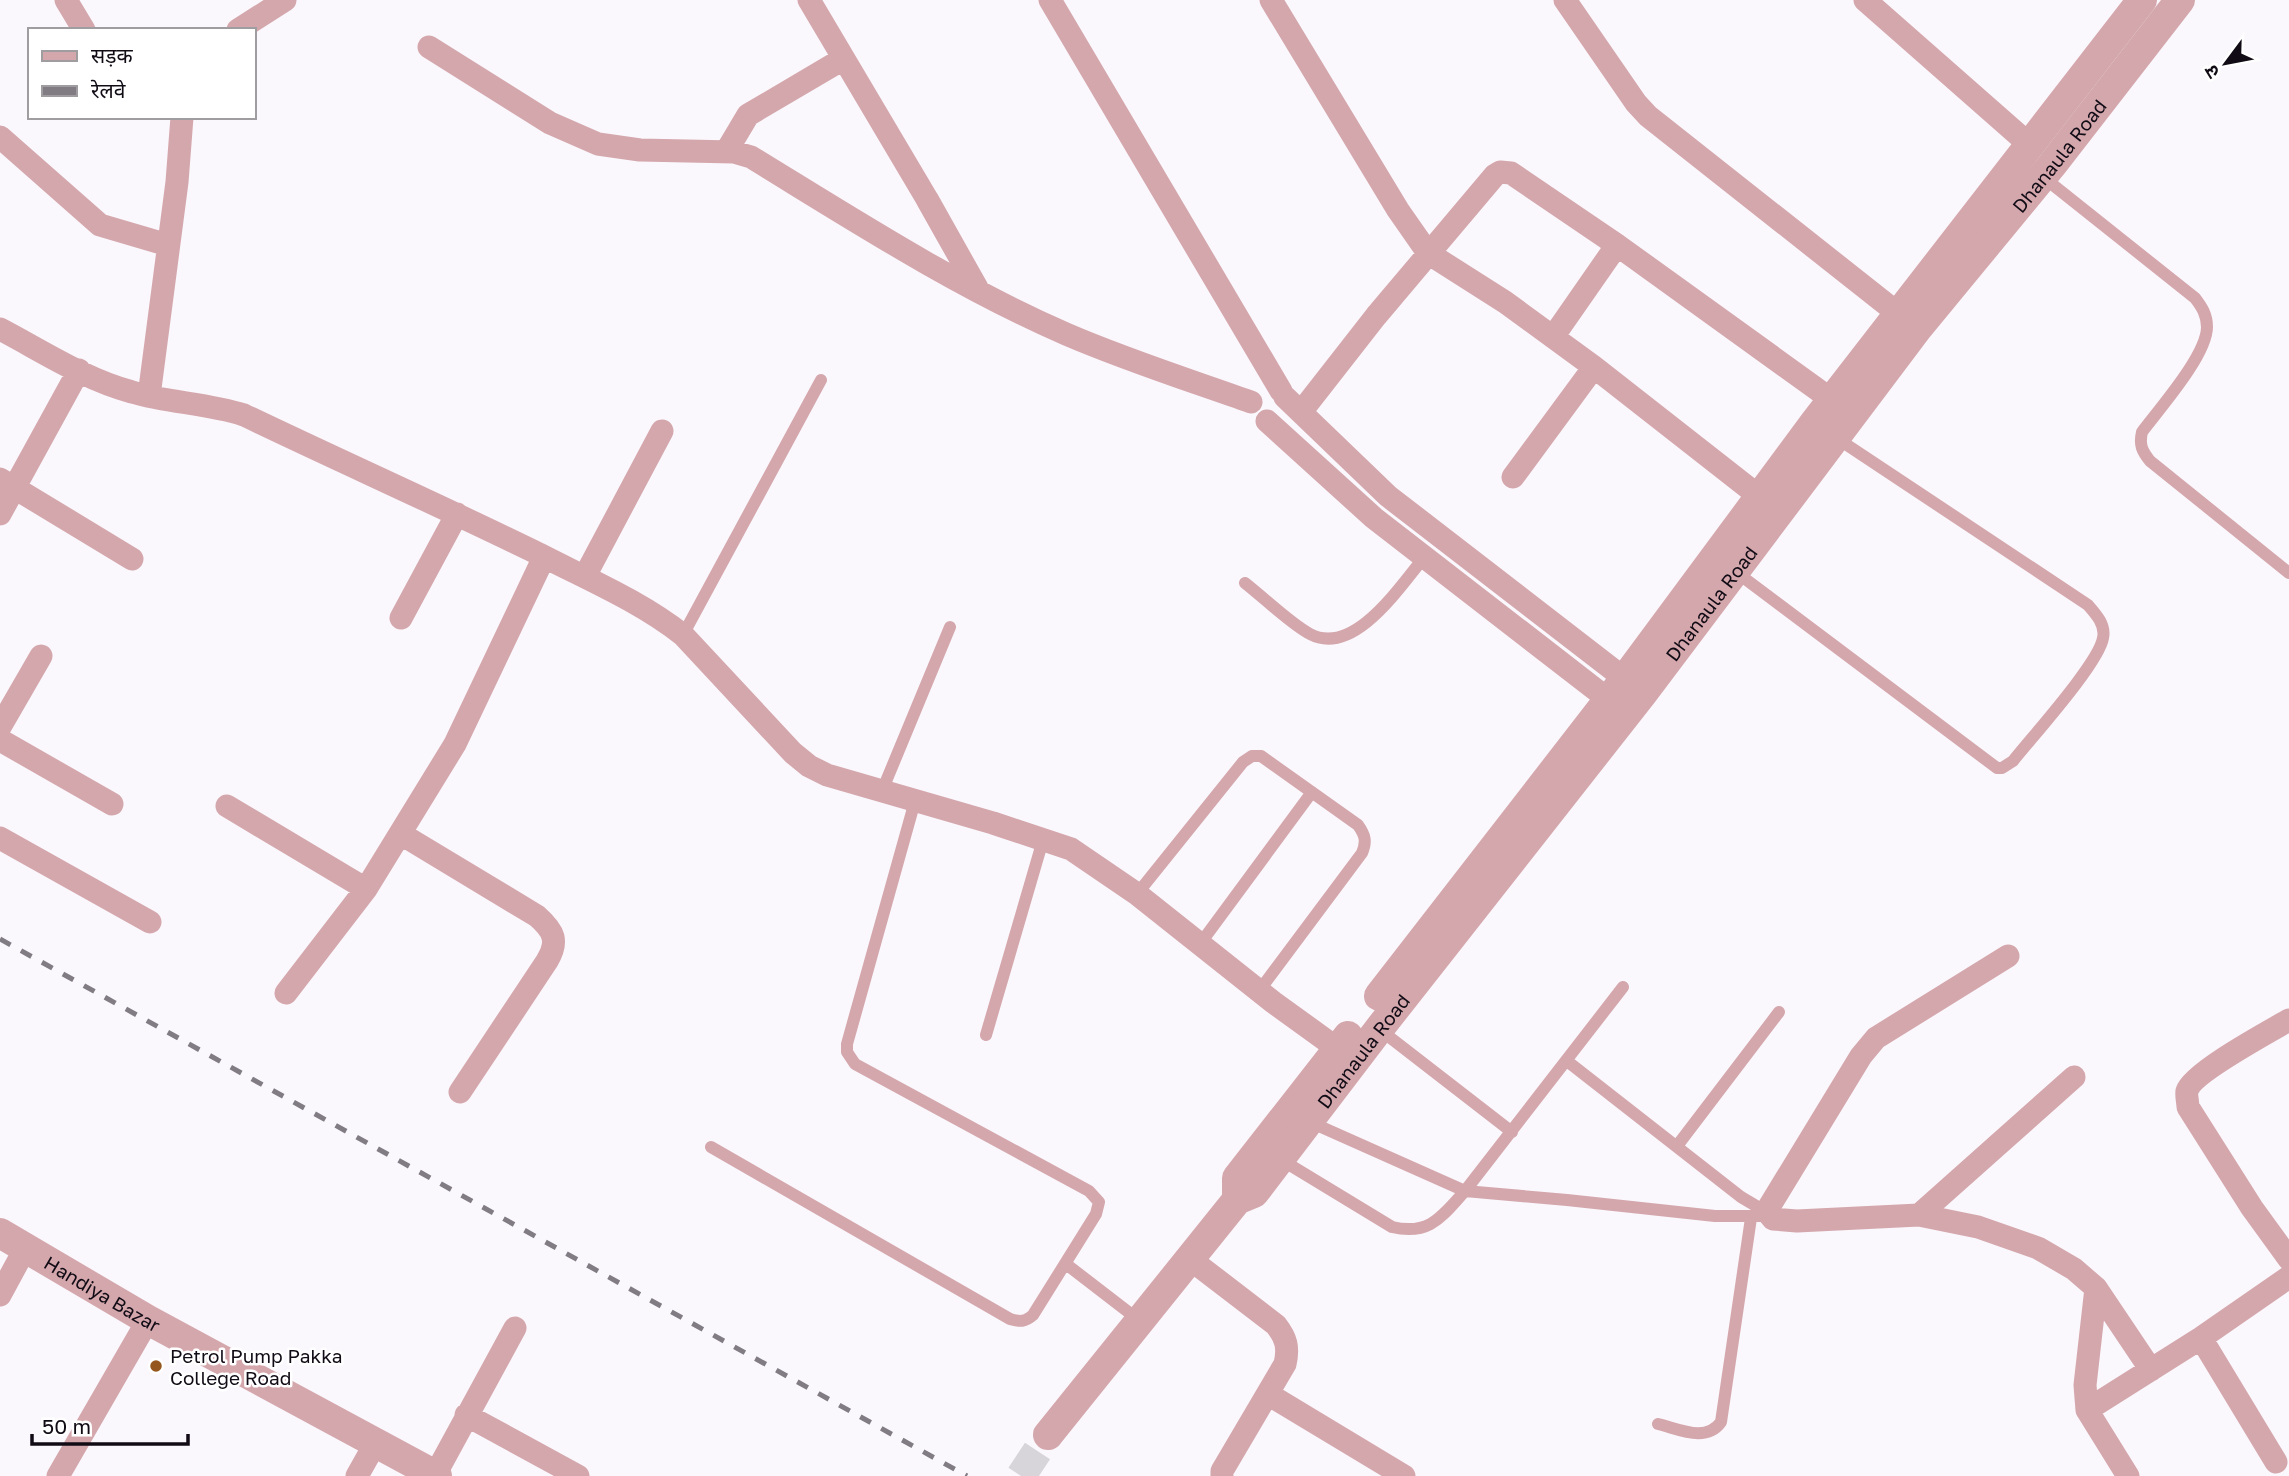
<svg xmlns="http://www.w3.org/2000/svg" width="2289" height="1476" font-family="'Golos Text','Noto Sans Devanagari',sans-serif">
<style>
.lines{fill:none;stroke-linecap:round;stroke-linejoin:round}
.tertiary-tunnel{stroke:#d7d4da;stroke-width:30;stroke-dasharray:30 15;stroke-linecap:butt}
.service{stroke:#d4a7ac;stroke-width:12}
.minor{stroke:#d4a7ac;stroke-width:23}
.tertiary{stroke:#d4a7ac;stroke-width:30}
.rail{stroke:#817c84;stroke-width:5;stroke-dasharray:12 12;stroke-linecap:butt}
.poi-dot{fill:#95561d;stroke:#fff;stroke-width:2.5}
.labels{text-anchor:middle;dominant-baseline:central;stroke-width:5;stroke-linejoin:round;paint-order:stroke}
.street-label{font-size:19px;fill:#110b15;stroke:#fff}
.poi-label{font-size:19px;fill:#110b15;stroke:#fff;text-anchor:start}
</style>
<rect width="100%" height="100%" fill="#faf7fd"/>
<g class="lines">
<path class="tertiary-tunnel" d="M 1021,1476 L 1048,1435"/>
<path class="service" d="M 2043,177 L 2195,298 C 2202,307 2207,315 2207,327 C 2207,355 2160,408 2142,432 C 2139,445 2142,451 2150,461 L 2289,573
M 1736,572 L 1997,768 L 2002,768 L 2013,761 C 2032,737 2099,663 2103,638 C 2106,625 2096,614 2088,605 L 1835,437
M 1245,583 C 1263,597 1292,625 1310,634 C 1355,658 1402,583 1427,554
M 683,635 L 821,380
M 882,791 L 950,627
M 1137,894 L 1243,762 L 1252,756 L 1261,756 L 1358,825 C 1365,835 1367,841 1362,853 L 1259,991
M 1200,944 L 1312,792
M 1379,1029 L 1512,1132
M 986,1035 L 1043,840
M 1567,1061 L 1741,1197 L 1768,1213
M 1310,1122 L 1465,1191 L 1567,1200 L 1715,1216 L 1769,1216
M 1677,1146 L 1779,1012
M 711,1147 L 1010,1319 C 1020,1322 1025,1322 1033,1315 L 1096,1214 L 1099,1202 L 1089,1191 L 855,1064 L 847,1052 L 847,1044 L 915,801
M 1280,1159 L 1392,1227 C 1430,1236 1442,1216 1465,1191 L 1623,987
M 1066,1264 L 1140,1321
M 1658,1424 C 1679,1429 1706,1443 1721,1422 L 1751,1218"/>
<path class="minor" d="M 66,0 L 84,30
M 809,0 L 927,199 L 977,288
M 1050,0 L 1281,391
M 1271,0 L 1398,210 L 1428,253 L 1505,302 L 1594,367 L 1760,497
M 1565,0 L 1636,103 L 1648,116 L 1910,323
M 1865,0 L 2031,146
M 238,30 L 285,0
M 429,47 L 550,123 L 598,144 L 640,150 L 734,152 L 751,157 C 854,220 956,286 1066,334 C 1126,360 1189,380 1251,402
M 0,137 L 100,225 L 168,245
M 726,152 L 748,115 L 843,59
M 0,329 C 42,351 86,380 132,392 C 169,403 207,403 244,415 C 342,462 441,506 539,554 C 587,579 640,601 683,635 L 793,753 L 809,766 L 827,775 L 993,823 L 1071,849 L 1137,894 L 1273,1002 L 1349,1057
M 1553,337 L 1617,245
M 149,396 L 177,182 L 182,117
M 1285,397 L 1388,496 L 1638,689
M 1301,412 L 1376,316 L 1495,175 L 1500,172 L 1511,173 L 1617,245 L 1832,400
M 1267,421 L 1374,518 L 1622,710
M 1513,477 L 1594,367
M 0,479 L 132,559
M 0,514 L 79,370
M 585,576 L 662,431
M 401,618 L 457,514
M 0,727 L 41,656
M 0,740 L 112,804
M 227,806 L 366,889
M 401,834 L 537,916 C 554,931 559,941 547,961 L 460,1092
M 0,838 L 150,922
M 2008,956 L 1876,1038 L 1861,1056 L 1769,1207 L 1768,1213 L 1773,1219 L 1797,1221 L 1919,1215 L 1978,1227 L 2038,1248 L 2074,1269 L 2096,1288 L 2151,1370
M 286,993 L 366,889 L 455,744 L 544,557
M 2289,1020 C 2270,1031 2192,1073 2187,1091 C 2186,1095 2188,1103 2188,1107 L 2252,1208 L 2289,1259
M 1919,1215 L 2074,1077
M 1190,1259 L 1276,1325 C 1286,1338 1289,1347 1285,1364 L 1222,1471 L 1222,1476
M 2096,1288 L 2085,1385 L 2087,1410 L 2128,1476
M 0,1295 L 26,1247
M 2201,1338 L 2276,1462
M 1268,1394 L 1404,1476
M 2087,1410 L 2201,1338 L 2289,1277
M 466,1415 L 578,1476
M 435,1475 L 515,1328
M 58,1476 L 148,1320
M 357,1476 L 375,1444"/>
<g class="tertiary">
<path d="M 1379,996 L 1624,680 L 1815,422 L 2142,0"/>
<path d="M 1237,1200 L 1237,1178 L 1348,1036"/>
<path id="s1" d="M 0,1233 L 148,1320 L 437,1476"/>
<path id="s2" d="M 1048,1435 L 1237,1200 L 1254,1193 L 1379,1029 L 1643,693 L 1917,329 L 2052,165 L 2180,0"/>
</g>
<path class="rail" d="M 0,939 L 967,1476"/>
</g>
<circle class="poi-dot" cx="156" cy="1366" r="7"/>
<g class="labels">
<g class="street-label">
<text stroke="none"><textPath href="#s2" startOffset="1633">Dhanaula Road</textPath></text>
<text stroke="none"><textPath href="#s2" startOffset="1066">Dhanaula Road</textPath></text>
<text stroke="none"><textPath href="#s2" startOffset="499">Dhanaula Road</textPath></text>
<text stroke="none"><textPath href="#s1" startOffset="119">Handiya Bazar</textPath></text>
</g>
<g class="poi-label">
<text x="170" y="1355">Petrol Pump Pakka<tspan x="170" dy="22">College Road</tspan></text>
</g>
</g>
<rect x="28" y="28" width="228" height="91" fill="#ffffff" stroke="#a09da1" stroke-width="2"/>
<rect x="42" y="51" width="35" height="10" fill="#d4a7ac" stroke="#a09da1" stroke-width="2"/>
<text x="91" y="63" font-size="21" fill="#110b15">सड़क</text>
<rect x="42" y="86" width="35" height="10" fill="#817c84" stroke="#a09da1" stroke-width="2"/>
<text x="91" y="98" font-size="21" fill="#110b15">रेलवे</text>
<g transform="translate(2226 63) rotate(238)" stroke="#ffffff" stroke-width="5" paint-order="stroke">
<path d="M0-5L12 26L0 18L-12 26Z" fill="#110b15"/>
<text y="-10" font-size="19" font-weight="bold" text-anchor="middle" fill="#110b15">उ</text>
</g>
<path d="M32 1434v10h156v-10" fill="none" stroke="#110b15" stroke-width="3.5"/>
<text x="42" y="1434" font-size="21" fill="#110b15" stroke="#ffffff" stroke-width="5" paint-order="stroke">50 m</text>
</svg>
